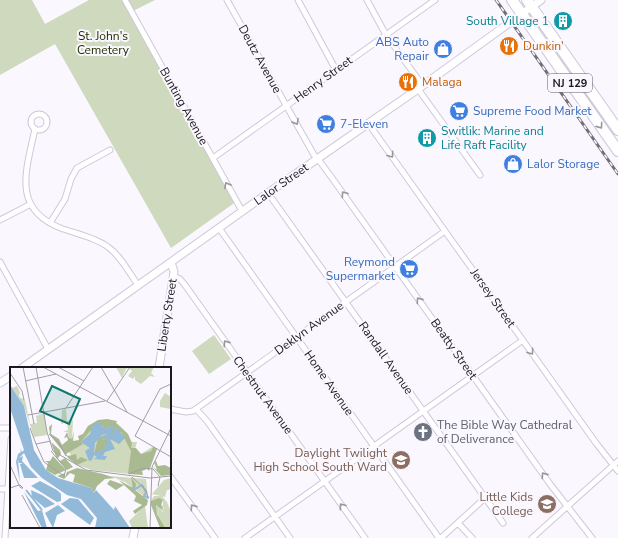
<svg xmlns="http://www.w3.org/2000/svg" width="618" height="538" font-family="'Nunito Sans',sans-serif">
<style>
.green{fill:#ced9bd}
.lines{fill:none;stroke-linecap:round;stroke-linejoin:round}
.street-casing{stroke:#cfc8da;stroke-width:7}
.secondary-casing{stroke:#cfc8da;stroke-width:9}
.highway-casing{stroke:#cfc8da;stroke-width:12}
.street{stroke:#fff;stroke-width:5}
.secondary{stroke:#fff;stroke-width:7}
.highway{stroke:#fff;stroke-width:10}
.rail-casing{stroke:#726f76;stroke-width:3}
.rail{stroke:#faf7fe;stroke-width:1.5;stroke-dasharray:4.5;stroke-linecap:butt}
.oneway{stroke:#98979a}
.labels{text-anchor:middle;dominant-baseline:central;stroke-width:4;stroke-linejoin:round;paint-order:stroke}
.shield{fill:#faf7fe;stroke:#5e5b62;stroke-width:1}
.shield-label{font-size:11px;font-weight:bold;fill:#1b181f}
.culture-label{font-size:12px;fill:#0d838f;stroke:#faf7fe;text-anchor:end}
.park-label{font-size:12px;fill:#233000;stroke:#faf7fe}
.shop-label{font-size:12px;fill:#366cbe;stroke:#faf7fe;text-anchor:start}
.food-label{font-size:12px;fill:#c56008;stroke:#faf7fe;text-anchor:start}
.street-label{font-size:12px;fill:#1b181f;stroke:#faf7fe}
.worship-label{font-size:12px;fill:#5b616d;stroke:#faf7fe;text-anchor:start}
.education-label{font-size:12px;fill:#785e54;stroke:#faf7fe;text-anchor:end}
.inset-river{fill:none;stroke:#92b9d8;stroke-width:2}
.inset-road{fill:none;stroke:#a19ea5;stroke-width:1}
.view{fill:#0f766e;fill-opacity:0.15;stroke:#0f766e;stroke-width:2}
.inset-edge{fill:none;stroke:#1b181f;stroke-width:2}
</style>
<rect width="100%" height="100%" fill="#faf7fe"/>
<path class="green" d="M 0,0 L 32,0 L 45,24 L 89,0 L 155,0 L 133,11 L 237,201 L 171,248 L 55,44 L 0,75 Z
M 214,335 L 231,359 L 209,374 L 192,351 Z"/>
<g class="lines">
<g class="street-casing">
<path id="street" d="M 125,0 L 242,211
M 227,0 L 314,155 L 321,163 L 332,178 L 550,484 L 592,538
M 298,0 L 336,70
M 367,0 L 386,35 L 423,86
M 418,89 L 480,175
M31 122a8 8 0 1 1 16 0a8 8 0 1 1-16 0Z
M 368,123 L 596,443 L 618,471
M 35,129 C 26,171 11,210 63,229 C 78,234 96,238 108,247 C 121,256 129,273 138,285
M 213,158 L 435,0
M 268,193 L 503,523
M 0,220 L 31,204
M 50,223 L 65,199 L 71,179 L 77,168 L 110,150
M 219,228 L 439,538
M 0,262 L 48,349
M 173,276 L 180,279 L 185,285 L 365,538
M 170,409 L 186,412 L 193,411 L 445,231
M 196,409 L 207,421 L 290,538
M 0,428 L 11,428
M 170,476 L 215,538
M 0,489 L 10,489
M 458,523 L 472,538
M 5,538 L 11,439
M 245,538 L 523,340
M 441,538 L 485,498
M 532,538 L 618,461"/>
</g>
<g class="secondary-casing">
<path id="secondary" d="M 22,368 L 268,193 L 418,89 L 541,0
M 159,368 L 174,272 L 171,262
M 0,383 L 11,376
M 133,538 L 135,527"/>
</g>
<g class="highway-casing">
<path id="highway" d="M 512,0 L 618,151
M 527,0 L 618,130"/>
</g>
<use href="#street" class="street"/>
<use href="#secondary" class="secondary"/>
<use href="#highway" class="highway"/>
<g class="rail-casing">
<path id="rail" d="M 496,0 L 618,174"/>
</g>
<use href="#rail" class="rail"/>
</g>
<defs><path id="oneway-chevron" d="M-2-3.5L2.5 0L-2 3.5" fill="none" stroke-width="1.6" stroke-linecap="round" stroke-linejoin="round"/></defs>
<g class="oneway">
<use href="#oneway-chevron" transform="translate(296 122) rotate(61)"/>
<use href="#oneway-chevron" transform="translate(600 126) rotate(55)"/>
<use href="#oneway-chevron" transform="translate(391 155) rotate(54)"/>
<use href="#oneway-chevron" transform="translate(227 185) rotate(-119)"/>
<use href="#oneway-chevron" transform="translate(344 194) rotate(-126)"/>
<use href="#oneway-chevron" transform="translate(419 300) rotate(-125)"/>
<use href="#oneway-chevron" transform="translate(226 343) rotate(-125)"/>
<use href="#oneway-chevron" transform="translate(531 352) rotate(54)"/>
<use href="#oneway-chevron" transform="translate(544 475) rotate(-125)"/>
<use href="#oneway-chevron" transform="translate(342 506) rotate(-126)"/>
<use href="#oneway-chevron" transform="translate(193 507) rotate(-125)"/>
</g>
<defs>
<g id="building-disc" transform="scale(1)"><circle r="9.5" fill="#0f9aa8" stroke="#faf7fe"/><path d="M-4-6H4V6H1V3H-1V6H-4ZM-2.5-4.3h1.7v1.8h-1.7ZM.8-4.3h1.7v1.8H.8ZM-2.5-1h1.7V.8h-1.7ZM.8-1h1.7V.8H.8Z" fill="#fff"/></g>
<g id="restaurant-disc" transform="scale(1)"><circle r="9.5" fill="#e8710a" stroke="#faf7fe"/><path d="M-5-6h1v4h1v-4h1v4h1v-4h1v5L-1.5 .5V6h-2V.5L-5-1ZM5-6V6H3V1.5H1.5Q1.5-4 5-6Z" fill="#fff"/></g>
<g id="shop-disc" transform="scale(1)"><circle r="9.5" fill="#3f7fe0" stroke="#faf7fe"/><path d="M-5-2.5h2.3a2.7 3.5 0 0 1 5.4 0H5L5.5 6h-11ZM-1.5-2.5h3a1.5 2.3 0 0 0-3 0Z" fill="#fff"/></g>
<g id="supermarket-disc" transform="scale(1)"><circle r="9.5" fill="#3f7fe0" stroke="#faf7fe"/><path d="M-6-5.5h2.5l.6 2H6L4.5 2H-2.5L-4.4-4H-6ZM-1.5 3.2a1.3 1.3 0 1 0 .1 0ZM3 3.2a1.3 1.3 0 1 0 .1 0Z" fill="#fff"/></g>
<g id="church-disc" transform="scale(1)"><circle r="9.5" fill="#6b7280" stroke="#faf7fe"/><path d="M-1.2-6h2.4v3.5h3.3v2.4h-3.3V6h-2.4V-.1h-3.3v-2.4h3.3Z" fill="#fff"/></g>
<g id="school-disc" transform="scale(1)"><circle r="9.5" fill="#8d6e63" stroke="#faf7fe"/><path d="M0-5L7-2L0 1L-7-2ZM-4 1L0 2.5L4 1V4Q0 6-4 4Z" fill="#fff"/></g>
</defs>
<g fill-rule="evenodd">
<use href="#building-disc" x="563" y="21"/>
<use href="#restaurant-disc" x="509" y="46"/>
<use href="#shop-disc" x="443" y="49"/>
<use href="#restaurant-disc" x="408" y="82"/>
<use href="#supermarket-disc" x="459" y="111"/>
<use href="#supermarket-disc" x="326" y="124"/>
<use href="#building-disc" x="427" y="138"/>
<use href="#shop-disc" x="513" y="164"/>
<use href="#supermarket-disc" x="409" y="269"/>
<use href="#church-disc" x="423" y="432"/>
<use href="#school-disc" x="401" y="460"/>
<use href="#school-disc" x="547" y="504"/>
</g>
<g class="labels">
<rect class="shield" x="548" y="74" width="44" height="18" rx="3"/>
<g class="shield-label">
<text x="570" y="83">NJ 129</text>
</g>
<g class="culture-label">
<text x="549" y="21">South Village 1</text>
<text x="441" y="131" text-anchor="start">Switlik: Marine and<tspan x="441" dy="14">Life Raft Facility</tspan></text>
</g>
<g class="park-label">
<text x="103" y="36">St. John's<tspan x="103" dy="14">Cemetery</tspan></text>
</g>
<g class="shop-label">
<text x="429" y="42" text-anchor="end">ABS Auto<tspan x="429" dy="14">Repair</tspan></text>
<text x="473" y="111">Supreme Food Market</text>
<text x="340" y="124">7-Eleven</text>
<text x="527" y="164">Lalor Storage</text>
<text x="395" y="262" text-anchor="end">Reymond<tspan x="395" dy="14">Supermarket</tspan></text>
</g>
<g class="food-label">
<text x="523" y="46">Dunkin'</text>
<text x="422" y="82">Malaga</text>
</g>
<g class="street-label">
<text transform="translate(260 59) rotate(61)">Deutz Avenue</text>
<text transform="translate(323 79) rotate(-36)">Henry Street</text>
<text transform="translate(184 106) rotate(61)">Bunting Avenue</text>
<text transform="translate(281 184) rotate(-35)">Lalor Street</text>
<text transform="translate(493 298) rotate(55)">Jersey Street</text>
<text transform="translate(167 315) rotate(-81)">Liberty Street</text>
<text transform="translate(309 328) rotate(-36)">Deklyn Avenue</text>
<text transform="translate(454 349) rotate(55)">Beatty Street</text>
<text transform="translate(386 358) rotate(55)">Randall Avenue</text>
<text transform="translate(329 383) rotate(55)">Home Avenue</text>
<text transform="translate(263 395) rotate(54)">Chestnut Avenue</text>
</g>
<g class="worship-label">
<text x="437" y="425">The Bible Way Cathedral<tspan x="437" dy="14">of Deliverance</tspan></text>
</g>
<g class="education-label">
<text x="387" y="453">Daylight Twilight<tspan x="387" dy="14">High School South Ward</tspan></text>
<text x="533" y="497">Little Kids<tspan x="533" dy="14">College</tspan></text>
</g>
</g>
<g transform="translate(10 367)">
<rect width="161" height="161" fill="#faf7fe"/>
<path d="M 106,0 L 144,0 L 141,6 L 145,10 L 140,9 L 131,17 L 125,13 L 125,9 L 123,12 L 118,9 L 122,4 L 119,1 L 116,2 L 112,11 ZM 0,17 L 2,21 L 7,19 L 10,25 L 9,30 L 15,33 L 20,57 L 27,56 L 26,49 L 34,46 L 37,68 L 24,70 L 14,39 L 0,18 ZM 155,26 L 161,30 L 161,42 L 150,40 L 150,34 ZM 56,42 L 57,54 L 63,53 L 62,72 L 59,72 L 58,65 L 53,65 L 58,63 L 57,55 L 51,57 L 52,43 ZM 89,53 L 100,55 L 101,53 L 108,57 L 118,67 L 120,75 L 127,75 L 125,82 L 131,87 L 142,80 L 147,83 L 120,107 L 82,103 L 67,98 L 59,85 L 70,74 L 78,59 ZM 100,109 L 136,112 L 138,132 L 115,115 ZM 161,111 L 161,122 L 157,123 L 155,130 L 142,127 L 154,113 ZM 144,129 L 152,129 L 157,135 L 161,145 L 161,161 L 155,161 L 150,155 L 145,139 L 149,139 L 153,145 L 154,140 L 151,142 L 150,136 L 153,139 L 153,133 L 141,134 ZM 135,139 L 138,161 L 122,161 L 119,154 Z" fill="#ced9bd"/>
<path d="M 97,52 L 107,54 L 106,56 L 118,67 L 122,76 L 121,81 L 126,81 L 131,87 L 141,84 L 143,80 L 147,82 L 139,104 L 137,102 L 132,104 L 133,108 L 118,107 L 121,84 L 111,65 L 100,73 L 97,81 L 84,87 L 88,71 L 97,67 L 93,73 L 99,72 L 100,59 L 95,62 L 92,58 L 80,64 L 71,75 L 73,77 L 56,87 L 58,89 L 66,87 L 67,93 L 71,90 L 78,93 L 67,98 L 59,92 L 40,68 L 39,60 L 42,57 L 41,67 L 49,72 L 52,78 L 58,73 L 57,70 L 54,71 L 57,65 L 59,71 L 62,72 L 64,64 L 63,74 L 69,73 L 68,69 L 73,67 L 78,59 L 88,53 ZM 41,75 L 50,83 L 51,87 L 48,91 L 50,94 L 55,91 L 63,100 L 57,103 L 46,90 ZM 32,89 L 35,94 L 40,94 L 43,89 L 56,103 L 45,108 L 36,103 L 38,96 L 35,94 ZM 146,94 L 148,99 L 155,98 L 161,101 L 161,108 L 151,109 L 142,99 L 147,103 L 144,95 ZM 67,101 L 93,107 L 105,111 L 95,112 L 87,119 L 84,126 L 81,121 L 63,115 L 65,108 L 60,106 L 54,112 L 47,109 L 55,106 L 55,110 L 57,105 ZM 121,110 L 126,117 L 125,123 L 138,133 L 137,138 L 125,147 L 123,144 L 132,138 L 124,134 L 126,129 L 114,118 L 106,123 L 97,117 L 100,113 L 114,118 L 109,113 L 123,121 ZM 149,131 L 153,133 L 151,138 L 154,144 L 146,138 L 147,147 L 155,161 L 150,161 L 141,138 L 141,134 Z" fill="#aaba90"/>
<path d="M 0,18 L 14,39 L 24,83 L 36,103 L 48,111 L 81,121 L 84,126 L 86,123 L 104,143 L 105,139 L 120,161 L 85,161 L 87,151 L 71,132 L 57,128 L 32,111 L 21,100 L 14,86 L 9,91 L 13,89 L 12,94 L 28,111 L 14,111 L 10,97 L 13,96 L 9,96 L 8,92 L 10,116 L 6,95 L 8,87 L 11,85 L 10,81 L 12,85 L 14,83 L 0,41 ZM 89,55 L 95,62 L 104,57 L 100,72 L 106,60 L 115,71 L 109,77 L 100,72 L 105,82 L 95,85 L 93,89 L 97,89 L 95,93 L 84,92 L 87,90 L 84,88 L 82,93 L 79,94 L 75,84 L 80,81 L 71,75 L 80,67 L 82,59 ZM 97,67 L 92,72 L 100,74 L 95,78 L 96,81 L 84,86 L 85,76 L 92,68 ZM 30,114 L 47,123 L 51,127 L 51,134 L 47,135 L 21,119 ZM 21,123 L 32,128 L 45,137 L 35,141 L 22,130 ZM 14,125 L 28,144 L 32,143 L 37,161 L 32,161 ZM 60,131 L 68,132 L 84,151 L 80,158 L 51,137 ZM 48,138 L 55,144 L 47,148 L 43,161 L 35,146 Z" fill="#92b9d8" fill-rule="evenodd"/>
<path class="inset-river" d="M 122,120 L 125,122 L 132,118 L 136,125 L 134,129 L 139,131M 16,123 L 32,143"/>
<path class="inset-road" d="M 13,0 L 24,57M 26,0 L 37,65 L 43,84 L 76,103 L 140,111 L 161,109M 33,0 L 161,69M 48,0 L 74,14M 91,0 L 117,45M 0,6 L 12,24 L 14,33M 15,14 L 46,7M 161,17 L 150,22 L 125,69 L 161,90M 97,34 L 120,0M 56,41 L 83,0M 18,48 L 95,34M 20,61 L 26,77 L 41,74M 39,67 L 49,76 L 56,89M 26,77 L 34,95 L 54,109 L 56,102 L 41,84M 0,98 L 9,118 L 10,120 L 11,121 L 13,121 L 10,118 L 9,118 L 0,121M 119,107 L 134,101 L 143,102 L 150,110 L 148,119M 122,110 L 136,123 L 138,130M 12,128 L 30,161M 140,161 L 142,100 L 161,61"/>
<path class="view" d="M 42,19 L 70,32 L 59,57 L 30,44 Z"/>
<rect width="161" height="161" class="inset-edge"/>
</g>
</svg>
